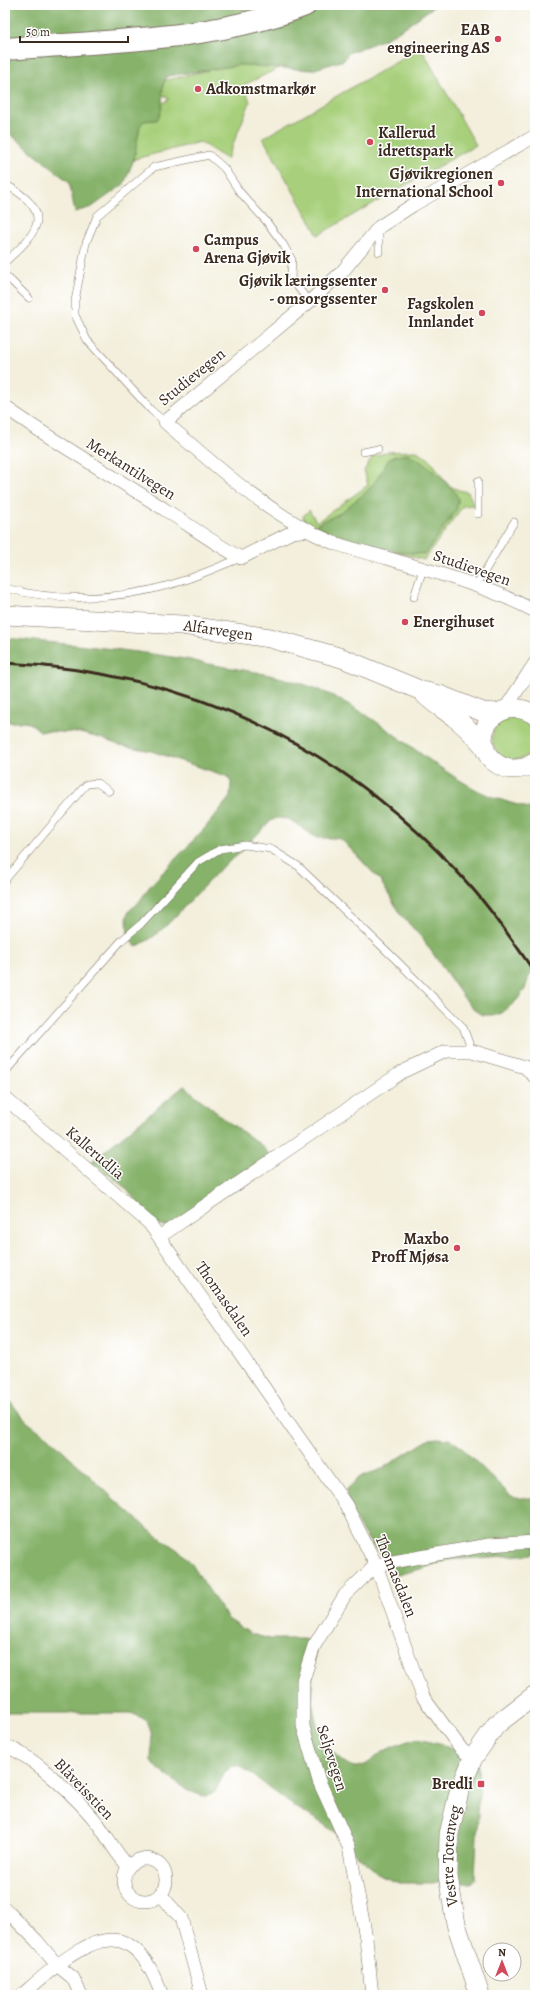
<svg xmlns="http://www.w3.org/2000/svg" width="540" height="2000" font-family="Alegreya,serif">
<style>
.green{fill:#a8d07b;stroke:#727d4c}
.forest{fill:#86b26b;stroke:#606e44}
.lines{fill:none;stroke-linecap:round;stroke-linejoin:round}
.service-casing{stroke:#7b6f60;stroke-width:8}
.minor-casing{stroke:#7b6f60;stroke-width:14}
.secondary-casing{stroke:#7b6f60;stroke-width:20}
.trunk-casing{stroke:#7b6f60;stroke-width:24}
.service{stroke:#fff;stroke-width:7}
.minor{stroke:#fff;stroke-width:13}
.secondary{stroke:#fff;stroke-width:19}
.trunk{stroke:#fff;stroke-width:22}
.rail{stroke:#3b2a1e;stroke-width:3}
.poi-dot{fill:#d1495b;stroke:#fff;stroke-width:1.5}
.labels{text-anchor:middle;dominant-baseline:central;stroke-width:3;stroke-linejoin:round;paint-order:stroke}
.poi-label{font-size:16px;font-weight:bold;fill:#3b2a1e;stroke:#fff;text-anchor:end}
.street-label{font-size:16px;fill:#3b2a1e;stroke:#fff}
</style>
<rect width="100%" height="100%" fill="#fff"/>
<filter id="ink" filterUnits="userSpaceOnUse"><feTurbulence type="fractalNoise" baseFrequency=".025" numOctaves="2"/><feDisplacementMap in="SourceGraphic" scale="8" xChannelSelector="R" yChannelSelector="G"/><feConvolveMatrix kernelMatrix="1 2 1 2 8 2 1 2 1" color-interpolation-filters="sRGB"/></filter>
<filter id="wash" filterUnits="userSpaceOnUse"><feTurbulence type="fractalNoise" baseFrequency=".012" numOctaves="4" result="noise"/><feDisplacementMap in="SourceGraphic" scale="16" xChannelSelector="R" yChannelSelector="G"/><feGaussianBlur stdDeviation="0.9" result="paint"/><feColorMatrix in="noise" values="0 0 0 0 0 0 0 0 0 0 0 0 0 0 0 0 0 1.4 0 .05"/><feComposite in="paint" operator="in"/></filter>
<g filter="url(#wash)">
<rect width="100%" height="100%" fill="#f3efdc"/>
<path class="green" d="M 337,40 L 244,85 L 250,102 L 227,159 L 200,142 L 135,159 L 94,190 L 144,116 L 169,99 L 157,91 L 141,86 Z
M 421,48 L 476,145 L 318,235 L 263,138 Z
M 417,451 C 421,454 427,457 430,460 C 445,477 442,488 468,492 L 474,505 L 463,506 L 424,560 L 306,526 L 303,516 L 309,510 L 317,522 L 368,485 L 364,471 L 372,457 L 387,452 Z
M492 738a22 22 0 1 1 44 0a22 22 0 1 1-44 0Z"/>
<path class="forest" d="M 5,5 L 436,5 L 408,25 L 385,39 L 348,53 L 344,60 L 312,70 L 240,65 L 167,76 C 158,89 167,107 157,120 L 144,121 L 140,126 L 134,159 L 124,184 L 92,207 L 75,212 L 69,182 L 10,134 L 5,134 Z
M 408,454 C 421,460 453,485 458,498 C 459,503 457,506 456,510 L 425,554 C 386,553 351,539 314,526 L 340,513 L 366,492 L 375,482 L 389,459 L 395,456 Z
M 5,638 C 65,644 125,649 185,659 C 193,660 200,663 208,664 C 249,671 294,677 331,695 C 383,720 425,762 475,789 C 494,799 515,804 535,810 L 535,969 L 529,976 L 525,989 L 517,1000 L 502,1013 L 496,1015 L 483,1015 L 477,1012 L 464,998 L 422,938 L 400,914 L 380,880 L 343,841 L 337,838 L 317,838 L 289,819 L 277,818 L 270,821 L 238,855 L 222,867 L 168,924 L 153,937 L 136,947 L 128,936 L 127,917 L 129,911 L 139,902 L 150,886 L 205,828 L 230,797 L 231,783 L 229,777 L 151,751 L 119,745 L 100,738 L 80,733 L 40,731 L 30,723 L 23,722 L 5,722 Z
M 184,1086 L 227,1121 L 260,1144 L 269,1154 L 270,1160 L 171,1227 C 142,1224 144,1207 126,1189 C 115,1178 104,1171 91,1162 Z
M 5,1395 L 26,1421 L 53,1441 L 115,1500 L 149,1530 L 182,1553 L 191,1563 L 228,1619 L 251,1634 L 270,1639 L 303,1639 L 317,1642 C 310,1679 306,1729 337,1756 C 343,1761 350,1768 358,1767 C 368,1766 376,1756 384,1751 C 392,1747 406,1741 415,1739 C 420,1739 426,1741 430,1742 C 451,1746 459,1749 478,1759 L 479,1792 L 475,1878 L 471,1883 L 399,1883 L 381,1876 L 356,1854 L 349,1843 L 323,1824 L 288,1802 L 241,1766 L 235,1765 C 232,1767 227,1770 225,1772 C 220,1779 219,1788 212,1794 C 199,1804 161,1771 151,1762 C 151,1751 154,1734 148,1723 C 145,1718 137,1716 131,1713 L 5,1713 Z
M 437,1438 L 450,1439 L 461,1447 L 509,1494 L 515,1498 L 535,1498 L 535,1554 L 447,1560 L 421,1569 L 397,1575 C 377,1551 350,1523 346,1490 L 360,1477 L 379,1470 L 430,1439 Z"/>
</g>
<g filter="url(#ink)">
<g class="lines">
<g class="service-casing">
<path id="service" d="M 5,184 C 54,212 41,230 5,262
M 379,229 L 379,252
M 5,275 L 29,298
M 165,422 L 151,410 L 87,340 L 75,315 L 75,301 L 86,243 L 97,216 L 154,167 L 209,155 L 224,168 L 239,191 L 266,221 L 283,244 L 292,260 L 291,278 L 309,302
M 363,452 L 378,449
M 478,514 L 478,481
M 476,586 L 514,522
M 5,588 C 57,602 118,600 169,585 C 194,578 217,567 241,558
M 414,597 L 423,569
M 5,880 L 83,788 L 87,784 L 97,783 L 109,791
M 5,1072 L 122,940 L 141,924 L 198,862 L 220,849 L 245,845 L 271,849 L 298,866 L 394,958 L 463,1027 L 472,1051"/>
</g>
<g class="minor-casing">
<path id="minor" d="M 535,136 L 413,205 L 379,227 L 342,272 L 309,302 L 165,422 C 217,467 270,516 334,543 C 351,549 369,553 387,558 C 437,573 489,587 535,611
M 5,407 C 57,444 113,476 167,511 C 192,527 215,544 241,558 L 292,532 L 308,530
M 505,709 L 535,663
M 5,1098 L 149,1223 L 159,1237 L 346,1505 L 376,1565 L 423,1697 L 462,1750 L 473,1758
M 159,1237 L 402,1072 L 446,1051 L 472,1051 L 525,1067 L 535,1077
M 5,1746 C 33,1755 80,1801 98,1824 C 109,1839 116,1854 128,1866
M124 1880a21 21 0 1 1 42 0a21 21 0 1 1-42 0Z
M 160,1894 L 181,1918 L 202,1995
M 5,1909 L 37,1941 L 57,1965 L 73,1978 L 81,1995
M 22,1995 C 45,1975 97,1924 129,1945 C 146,1955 155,1977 162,1995
M 372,1995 L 366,1938 L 349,1847 L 319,1781 L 303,1726 L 303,1680 L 314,1646 L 345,1595 L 376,1565 L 488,1545 L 535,1542"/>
</g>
<g class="secondary-casing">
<g id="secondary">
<path id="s1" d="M 5,615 L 182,625 L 270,638 L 342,658 L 422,691 L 440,695 L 483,712 L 497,713"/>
<path d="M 425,695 C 434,704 445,710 455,718 C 466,726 475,736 484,746"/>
<path d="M 535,715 C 499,692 466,735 493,761 C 498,765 505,769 512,769 C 521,769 529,768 535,762"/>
<path id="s2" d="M 480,1995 L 456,1924 L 448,1876 L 449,1834 L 459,1792 L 473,1758 L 496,1725 L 535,1695"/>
</g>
</g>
<g class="trunk-casing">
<path id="trunk" d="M 5,49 C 103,41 214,41 305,5"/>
</g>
<use href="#service" class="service"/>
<use href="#minor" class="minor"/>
<use href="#secondary" class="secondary"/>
<use href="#trunk" class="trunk"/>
<path class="rail" d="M 5,663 C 192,672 348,747 472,888 C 495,914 515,944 535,973"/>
</g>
</g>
<g class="poi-dot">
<circle cx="498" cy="39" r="4"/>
<circle cx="198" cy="89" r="4"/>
<circle cx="370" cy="142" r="4"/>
<circle cx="501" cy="183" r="4"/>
<circle cx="196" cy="249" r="4"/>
<circle cx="385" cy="290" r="4"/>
<circle cx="482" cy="313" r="4"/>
<circle cx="405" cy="622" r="4"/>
<circle cx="457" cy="1248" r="4"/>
<rect x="477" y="1780" width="8" height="8" rx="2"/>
</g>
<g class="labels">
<g class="poi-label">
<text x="490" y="30">EAB<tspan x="490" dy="18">engineering AS</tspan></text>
<text x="206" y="89" text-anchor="start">Adkomstmarkør</text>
<text x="378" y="133" text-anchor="start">Kallerud<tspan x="378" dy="18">idrettspark</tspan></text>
<text x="493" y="174">Gjøvikregionen<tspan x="493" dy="18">International School</tspan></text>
<text x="204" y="240" text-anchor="start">Campus<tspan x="204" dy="18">Arena Gjøvik</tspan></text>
<text x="377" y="281">Gjøvik læringssenter<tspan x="377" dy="18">- omsorgssenter</tspan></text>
<text x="474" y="304">Fagskolen<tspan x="474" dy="18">Innlandet</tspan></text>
<text x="413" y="622" text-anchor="start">Energihuset</text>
<text x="449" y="1239">Maxbo<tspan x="449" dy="18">Proff Mjøsa</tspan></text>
<text x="473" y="1784">Bredli</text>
</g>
<g class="street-label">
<text transform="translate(192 377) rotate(-39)">Studievegen</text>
<text transform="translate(131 469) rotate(32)">Merkantilvegen</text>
<text transform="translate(472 568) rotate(19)">Studievegen</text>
<text stroke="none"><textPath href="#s1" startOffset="214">Alfarvegen</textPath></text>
<text transform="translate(95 1153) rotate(41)">Kallerudlia</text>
<text transform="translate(224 1299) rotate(55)">Thomasdalen</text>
<text transform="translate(396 1576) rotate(68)">Thomasdalen</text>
<text transform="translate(332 1758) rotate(72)">Seljevegen</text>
<text transform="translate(84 1789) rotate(46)">Blåveisstien</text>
<text stroke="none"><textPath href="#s2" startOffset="144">Vestre Totenveg</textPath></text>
</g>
</g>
<rect width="540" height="2000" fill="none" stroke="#fff" stroke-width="20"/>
<g transform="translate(502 1962)"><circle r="19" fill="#ffffff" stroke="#b1aaa5"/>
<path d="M0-3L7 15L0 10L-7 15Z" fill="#d1495b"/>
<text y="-6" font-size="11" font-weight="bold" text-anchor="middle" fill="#3b2a1e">N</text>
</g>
<path d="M20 36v6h108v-6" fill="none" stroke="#3b2a1e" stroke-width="2"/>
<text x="26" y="36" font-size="12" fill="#3b2a1e" stroke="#ffffff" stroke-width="3" paint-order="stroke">50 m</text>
</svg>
